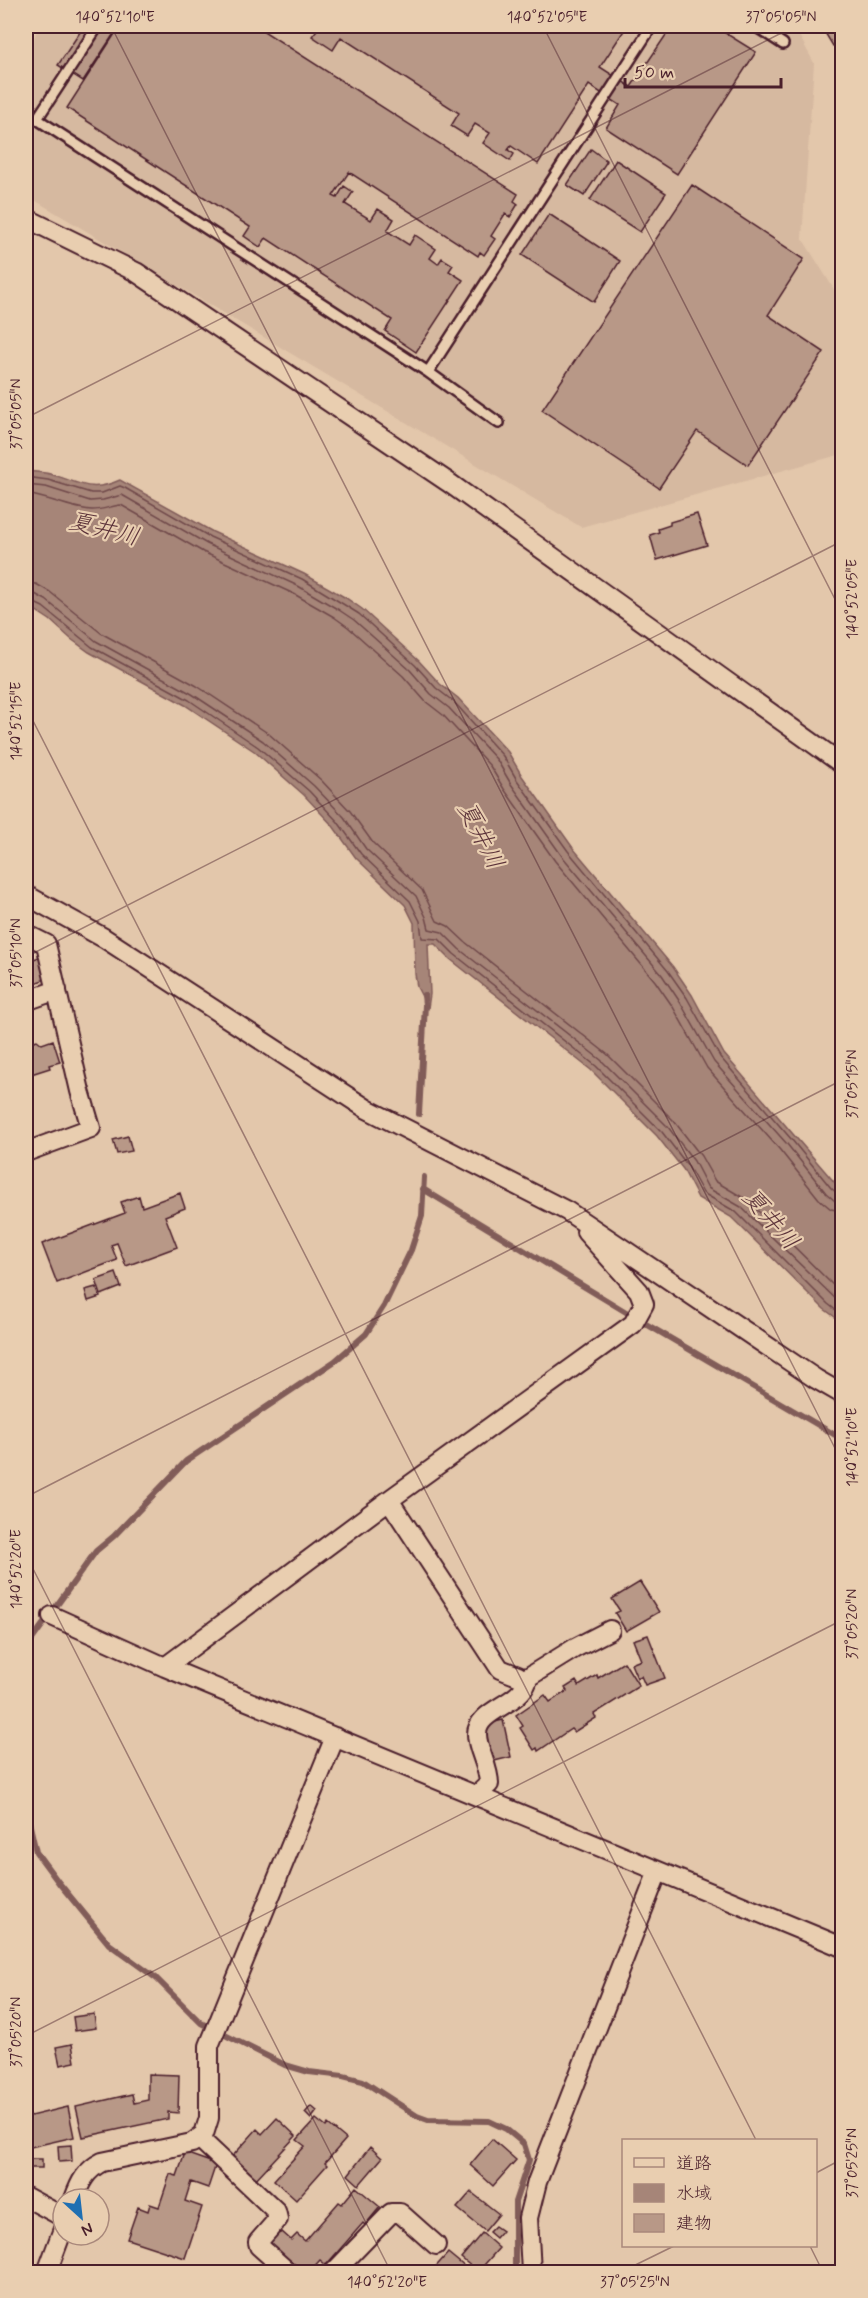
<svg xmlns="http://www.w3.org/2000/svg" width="868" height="2298" font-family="Mynerve,'Klee One',sans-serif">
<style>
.built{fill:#d6b9a0}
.water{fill:#a68578;stroke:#815c59;stroke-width:1.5}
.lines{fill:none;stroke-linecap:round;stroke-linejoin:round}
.shore{stroke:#6f484a;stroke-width:1.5}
.stream{stroke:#815c59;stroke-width:6}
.building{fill:#b89887;stroke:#4a1f2b;stroke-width:1.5}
.service-casing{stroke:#4a1f2b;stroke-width:14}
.minor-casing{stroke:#4a1f2b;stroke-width:22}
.service{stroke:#e9ceb0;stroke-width:9}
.minor{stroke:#e9ceb0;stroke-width:18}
.ticks{fill:none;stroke:#4a1f2b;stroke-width:1.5;stroke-opacity:0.45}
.labels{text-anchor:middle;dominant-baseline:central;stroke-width:4.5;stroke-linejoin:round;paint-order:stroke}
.water-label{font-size:24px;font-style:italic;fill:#5c333a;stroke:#e9ceb0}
.neatline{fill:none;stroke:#4a1f2b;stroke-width:2}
.ticks-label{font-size:15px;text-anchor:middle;fill:#4a1f2b}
</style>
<rect width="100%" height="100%" fill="#e3c7ab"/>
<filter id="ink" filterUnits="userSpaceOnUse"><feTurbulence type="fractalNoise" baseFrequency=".0167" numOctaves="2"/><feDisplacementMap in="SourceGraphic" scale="12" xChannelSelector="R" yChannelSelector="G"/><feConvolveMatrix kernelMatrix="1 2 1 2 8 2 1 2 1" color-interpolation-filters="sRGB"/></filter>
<g filter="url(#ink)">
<path class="built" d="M 39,26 L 794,26 L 814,63 L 802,238 L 842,302 L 842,454 L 581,527 L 26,195 L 26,57 Z"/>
<path class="water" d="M 26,471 C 34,472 42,472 50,474 C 80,482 89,494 120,480 L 213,532 L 304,574 L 346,598 L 362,609 L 419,661 L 440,684 L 458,698 L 508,752 L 522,776 L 573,848 L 673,967 L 692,995 L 724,1054 L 842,1191 L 842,1322 L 824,1309 L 731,1217 L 698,1198 L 683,1169 L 657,1136 L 591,1070 L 450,959 L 435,944 L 428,944 L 430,994 L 428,1008 L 417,987 L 415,974 L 414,923 L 405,905 L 356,858 L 333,826 L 304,795 L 254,751 L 185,705 L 89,652 L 71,639 L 50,620 L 26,604 Z"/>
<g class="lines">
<path class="shore" d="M 26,477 L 48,480 L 91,493 L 102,493 L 120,486 L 125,488 L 210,537 L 302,579 L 343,604 L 359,614 L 415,665 L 436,688 L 454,702 L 503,756 L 517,780 L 568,851 L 668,971 L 687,998 L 720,1057 L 792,1140 L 831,1188 L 837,1193 L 842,1194
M 26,485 L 46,487 L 90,501 L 103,500 L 122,495 L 207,544 L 298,586 L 339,610 L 354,620 L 410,670 L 431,694 L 449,708 L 497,760 L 511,784 L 562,856 L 662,975 L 680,1002 L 714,1062 L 787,1144 L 826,1193 L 835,1201 L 842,1202
M 26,494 C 48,497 71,509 92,510 C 103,510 111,506 121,505 L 203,552 L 294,594 L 334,617 L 348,627 L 403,676 L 425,701 L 443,715 L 490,766 L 504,789 L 555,861 L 655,981 L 673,1007 L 707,1068 L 780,1150 L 819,1199 L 831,1209 L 842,1211
M 26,583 L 36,584 L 50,592 L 101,633 L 197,686 L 269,734 L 321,780 L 350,811 L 373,843 L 422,890 L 437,921 L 448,926 L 465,942 L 607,1054 L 674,1121 L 701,1156 L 715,1181 L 747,1200 L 842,1294
M 26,592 L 33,593 L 46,600 L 96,641 L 192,694 L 263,741 L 314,786 L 344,817 L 366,849 L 416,896 L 426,917 L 429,929 L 442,932 L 459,949 L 601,1060 L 668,1127 L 694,1161 L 708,1188 L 741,1207 L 842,1305
M 26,599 L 43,607 L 92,647 L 189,700 L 258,747 L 309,791 L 338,822 L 361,854 L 410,901 L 420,921 L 422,938 L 439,939 L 454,954 L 596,1066 L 662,1132 L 688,1166 L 703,1193 L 736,1212 L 828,1304 L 842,1315"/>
<path class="stream" d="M 419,1114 L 425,1005 L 424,995
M 423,1189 L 631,1315
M 646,1324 L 842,1439
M 26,1648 L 96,1551 L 114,1536 L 186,1461 L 335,1361 L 366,1334 L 384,1306 L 411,1250 L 422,1216 L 424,1177
M 26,1809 L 36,1852 L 59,1883 L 109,1944 L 156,1978 L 201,2023 L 285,2065 L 309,2072 L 343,2076 L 363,2081 L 417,2116 L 428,2120 L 489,2121 L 506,2129 L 524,2144 L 529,2160 L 515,2202 L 515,2272"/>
</g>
<path class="building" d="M 84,26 L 119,26 L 83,81 L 58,65 Z
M 120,26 L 256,26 L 518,194 L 514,201 L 518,204 L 510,217 L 505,214 L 491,236 L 495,239 L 484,255 L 480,252 L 478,256 L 349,172 L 333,196 L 337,198 L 344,186 L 353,192 L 345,204 L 371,220 L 378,209 L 394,219 L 387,231 L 409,245 L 415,235 L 436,249 L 430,258 L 438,264 L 442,258 L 453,265 L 449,271 L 463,280 L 416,352 L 385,331 L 392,320 L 266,238 L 260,247 L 244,236 L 250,227 L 67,108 Z
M 320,26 L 627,26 L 600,67 L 631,87 L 672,26 L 714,26 L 756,52 L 677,174 L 606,128 L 620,105 L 589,85 L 538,164 L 511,146 L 508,150 L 514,154 L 510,161 L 483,143 L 490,133 L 475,124 L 467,136 L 451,126 L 459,113 L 341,37 L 333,50 L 312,36 Z
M 821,26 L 842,26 L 842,41 L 833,46 Z
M 591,149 L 607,161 L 584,196 L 567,185 Z
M 616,160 L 666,193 L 640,232 L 590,200 Z
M 692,185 L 804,259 L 768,315 L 824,352 L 748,465 L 697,431 L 659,488 L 542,410 Z
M 549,214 L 620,261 L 594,302 L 522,255 Z
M 697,514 L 707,545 L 657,560 L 650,535 L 659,532 L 658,529 L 670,525 L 670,522 Z
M 43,956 L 47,968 L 42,969 L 46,979 L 26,986 L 26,959 L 27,961 Z
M 37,1040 L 42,1044 L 53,1040 L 60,1062 L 49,1065 L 50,1068 L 28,1075 L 26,1067 L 26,1043 Z
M 128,1136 L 132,1151 L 117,1154 L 113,1140 Z
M 180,1193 L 185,1208 L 165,1216 L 177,1247 L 126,1266 L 117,1243 L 111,1245 L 117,1260 L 57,1283 L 42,1244 L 125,1213 L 121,1202 L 139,1196 L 142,1207 Z
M 116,1273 L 121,1287 L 101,1295 L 96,1280 Z
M 96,1287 L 100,1297 L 88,1301 L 85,1290 Z
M 640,1582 L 659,1612 L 626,1631 L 615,1613 L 620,1611 L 612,1599 Z
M 648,1635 L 665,1678 L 645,1685 L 641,1676 L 637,1678 L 631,1664 L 641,1660 L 633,1640 Z
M 624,1662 L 639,1686 L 594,1714 L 596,1718 L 574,1732 L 571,1729 L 538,1751 L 537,1748 L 534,1750 L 520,1728 L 523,1726 L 516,1715 L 545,1695 L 550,1702 L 567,1691 L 565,1688 L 576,1681 L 579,1686 L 597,1675 L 598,1678 Z
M 503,1720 L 511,1757 L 490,1762 L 483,1729 L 487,1724 Z
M 94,2014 L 96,2028 L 75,2031 L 73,2017 Z
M 72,2044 L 75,2062 L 60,2065 L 56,2047 Z
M 148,2074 L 179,2075 L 178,2113 L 168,2112 L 168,2119 L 83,2137 L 76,2107 L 132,2094 L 134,2103 L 148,2100 Z
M 311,2106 L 317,2111 L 311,2119 L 305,2113 Z
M 68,2107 L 74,2137 L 26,2148 L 26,2117 Z
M 277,2118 L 296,2136 L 255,2180 L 231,2158 L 257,2129 L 262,2134 Z
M 316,2119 L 326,2127 L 328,2124 L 346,2139 L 325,2163 L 327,2165 L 296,2200 L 274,2180 L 305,2146 L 297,2140 Z
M 492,2139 L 516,2160 L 493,2186 L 470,2165 Z
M 71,2145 L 72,2161 L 59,2162 L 58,2146 Z
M 370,2147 L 382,2158 L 359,2185 L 348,2175 Z
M 185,2153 L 216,2164 L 208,2188 L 191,2182 L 185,2201 L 202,2207 L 185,2258 L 127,2239 L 138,2207 L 148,2211 L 150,2204 L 159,2207 L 170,2174 L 177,2176 Z
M 26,2159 L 42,2159 L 42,2168 L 26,2168 Z
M 356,2187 L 380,2207 L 365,2225 L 363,2223 L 326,2265 L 320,2260 L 309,2272 L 298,2272 L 264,2244 L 276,2230 L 280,2233 L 282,2232 L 291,2240 L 297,2234 L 305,2241 L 339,2202 L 342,2204 Z
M 471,2192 L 499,2214 L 485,2231 L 457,2208 Z
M 495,2226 L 502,2231 L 496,2238 L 489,2232 Z
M 482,2233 L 499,2248 L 478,2272 L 461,2258 Z
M 448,2253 L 471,2272 L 431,2272 Z"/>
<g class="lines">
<g class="service-casing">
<path id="service" d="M 98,26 L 37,119 L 428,372 L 499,423
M 755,26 L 783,44
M 428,372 L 652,26"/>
</g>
<g class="minor-casing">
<path id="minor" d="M 26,218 L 136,272 L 448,482 L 842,764
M 26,895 L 104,938 L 367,1109 L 567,1211 L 816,1379 L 842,1394
M 26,934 L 46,944 L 80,1091 L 91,1128 L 26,1152
M 26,1001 L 57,990
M 389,1500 L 500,1669 L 518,1676 L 527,1682 C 519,1705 477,1710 477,1734 C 477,1750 489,1766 489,1784 L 477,1795
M 52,1616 L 165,1667 L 842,1947
M 165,1667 L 389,1500 L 633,1324 L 644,1304 L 639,1291 L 586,1232
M 525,1679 L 575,1648 L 610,1630
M 200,2139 L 276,2211 L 278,2219 L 258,2242 L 259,2246 L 288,2272
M 26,2197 L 63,2217
M 74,2199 C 80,2182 86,2170 102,2162 L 192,2143 L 204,2134 L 209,2118 L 209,2046 L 335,1737
M 47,2272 L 63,2229
M 334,2272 L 391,2213 L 400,2213 L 436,2245
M 531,2272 L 528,2218 L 537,2182 L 658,1871"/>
</g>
<use href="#service" class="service"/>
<use href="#minor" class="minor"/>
</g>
</g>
<path class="ticks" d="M 111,26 L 842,1462M 543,26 L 842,613M 26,418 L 795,26M 26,707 L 756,2140M 26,957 L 842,541M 26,1497 L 842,1080M 26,1555 L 391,2272M 26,2036 L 842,1620M 816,2173 L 842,2159M 810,2246 L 823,2272M 621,2272 L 674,2246"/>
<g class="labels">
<g class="water-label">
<text transform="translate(104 530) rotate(14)">夏井川</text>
<text transform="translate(480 836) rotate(63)">夏井川</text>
<text transform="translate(770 1220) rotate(49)">夏井川</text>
</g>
</g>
<rect width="868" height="2298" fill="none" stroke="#e9ceb0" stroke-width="66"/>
<rect x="622" y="2139" width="195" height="108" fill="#e9ceb0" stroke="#a9887b" stroke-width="1.5"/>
<rect x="634" y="2158" width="30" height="9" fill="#e9ceb0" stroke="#a9887b" stroke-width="1.5"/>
<text x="676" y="2169" font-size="18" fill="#4a1f2b">道路</text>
<rect x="634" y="2184" width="30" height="18" fill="#a68578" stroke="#a9887b" stroke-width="1.5"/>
<text x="676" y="2199" font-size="18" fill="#4a1f2b">水域</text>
<rect x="634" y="2214" width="30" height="18" fill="#b89887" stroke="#a9887b" stroke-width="1.5"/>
<text x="676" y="2229" font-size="18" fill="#4a1f2b">建物</text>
<g transform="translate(81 2217) rotate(153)"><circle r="28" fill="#e9ceb0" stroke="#a9887b" stroke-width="1.5"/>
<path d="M0-4.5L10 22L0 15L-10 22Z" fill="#1f6fb2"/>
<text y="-9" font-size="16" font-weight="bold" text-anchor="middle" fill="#4a1f2b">N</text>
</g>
<path d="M625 78v9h156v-9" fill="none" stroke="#4a1f2b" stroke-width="3"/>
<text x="634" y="78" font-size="18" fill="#4a1f2b" stroke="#e9ceb0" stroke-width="4.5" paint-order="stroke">50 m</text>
<rect x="33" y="33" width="802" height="2232" class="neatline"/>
<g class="ticks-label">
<text x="115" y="22">140°52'10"E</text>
<text x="547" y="22">140°52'05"E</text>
<text x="781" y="22">37°05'05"N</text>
<text transform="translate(16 414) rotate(-90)" y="5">37°05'05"N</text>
<text transform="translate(852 599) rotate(-90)" y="5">140°52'05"E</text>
<text transform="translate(16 721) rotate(-90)" y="5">140°52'15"E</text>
<text transform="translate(16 953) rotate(-90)" y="5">37°05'10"N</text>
<text transform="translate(852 1084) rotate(-90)" y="5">37°05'15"N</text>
<text transform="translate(852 1447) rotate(-90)" y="5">140°52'10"E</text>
<text transform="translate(16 1569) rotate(-90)" y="5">140°52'20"E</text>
<text transform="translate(852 1624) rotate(-90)" y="5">37°05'20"N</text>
<text transform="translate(16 2032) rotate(-90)" y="5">37°05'20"N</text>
<text transform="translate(852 2163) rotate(-90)" y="5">37°05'25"N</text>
<text x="387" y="2287">140°52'20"E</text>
<text x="635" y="2287">37°05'25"N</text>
</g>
</svg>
